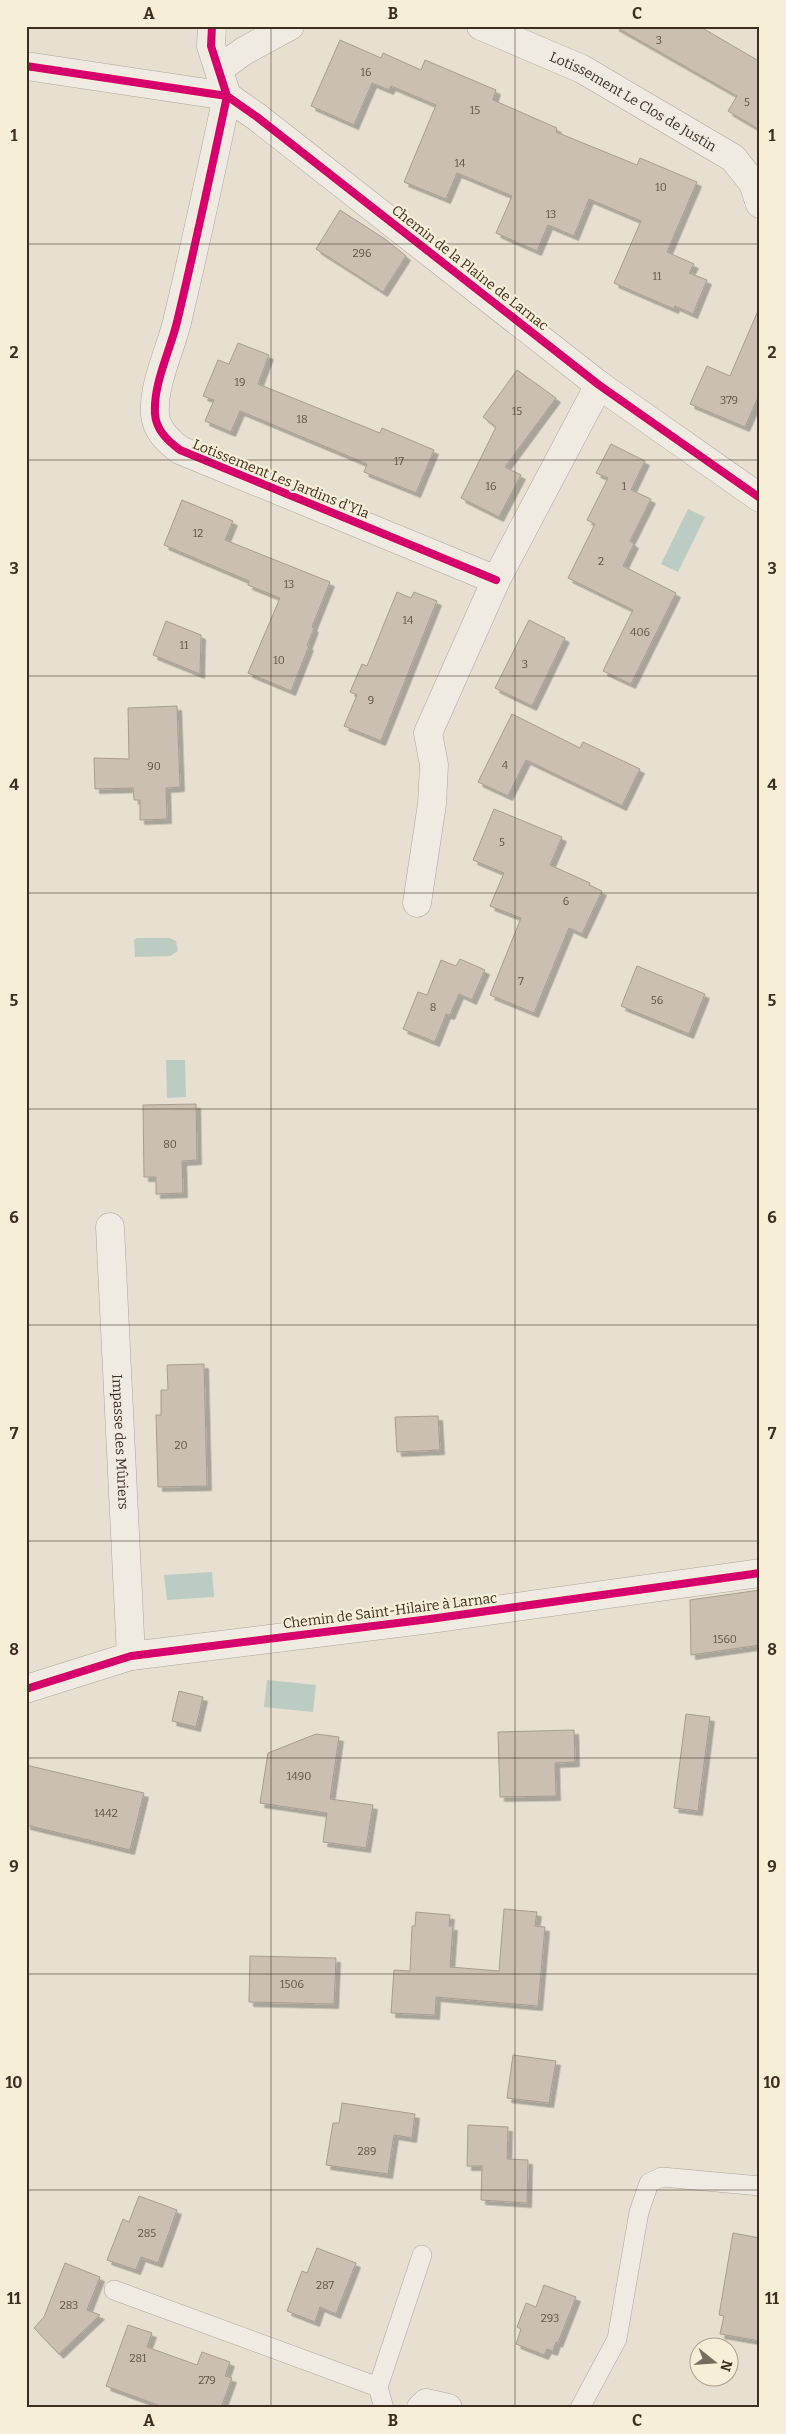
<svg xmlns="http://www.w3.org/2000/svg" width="786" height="2434" font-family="Bitter,serif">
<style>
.water{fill:#bcccc2}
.building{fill:#cbbfb2;stroke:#a89c90;filter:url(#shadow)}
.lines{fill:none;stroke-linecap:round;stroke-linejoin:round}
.service-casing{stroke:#ada599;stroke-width:20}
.minor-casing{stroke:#ada599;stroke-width:29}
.service{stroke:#efebe3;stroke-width:19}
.minor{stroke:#efebe3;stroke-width:28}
.cycleway-casing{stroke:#f7eed8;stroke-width:11}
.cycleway{stroke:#d6006c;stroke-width:8}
.grid{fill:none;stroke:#3d2e20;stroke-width:1;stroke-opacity:0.55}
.labels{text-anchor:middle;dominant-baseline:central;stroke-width:4.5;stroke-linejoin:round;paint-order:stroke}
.number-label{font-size:11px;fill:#605244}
.street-label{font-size:14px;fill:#3d2e20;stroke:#f7eed8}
.neatline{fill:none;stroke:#3d2e20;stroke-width:2}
.grid-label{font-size:16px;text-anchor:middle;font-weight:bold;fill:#3d2e20}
</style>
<defs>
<filter id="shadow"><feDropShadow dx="4.5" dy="4.5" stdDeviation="0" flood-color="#0004"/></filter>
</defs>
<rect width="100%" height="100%" fill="#e7e0d1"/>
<path class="water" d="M 688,509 L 705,517 L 678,572 L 661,564 Z
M 137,938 L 170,938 L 176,941 L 178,951 L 170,956 L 135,957 L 134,940 Z
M 166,1060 L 185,1060 L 186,1097 L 167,1098 Z
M 212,1572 L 214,1597 L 167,1600 L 164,1575 Z
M 267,1680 L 316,1685 L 313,1712 L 264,1707 Z"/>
<path class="building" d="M 614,26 L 699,26 L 757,60 L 760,55 L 760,130 L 728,111 L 737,96 Z
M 340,40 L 381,58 L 383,53 L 421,70 L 425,60 L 496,90 L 493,100 L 557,128 L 556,132 L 637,165 L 640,158 L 697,182 L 667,252 L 694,264 L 689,273 L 707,280 L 693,314 L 675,306 L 674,309 L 614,283 L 641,221 L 589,199 L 574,236 L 548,225 L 537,251 L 496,233 L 512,196 L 457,173 L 446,199 L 404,182 L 436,105 L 391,86 L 389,90 L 372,83 L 354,125 L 311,106 Z
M 340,210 L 385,239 L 406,256 L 383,292 L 316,249 Z
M 760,306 L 760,393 L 745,427 L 690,404 L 707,366 L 730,376 Z
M 238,343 L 269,355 L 258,384 L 380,433 L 382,428 L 434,450 L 416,493 L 364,472 L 367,464 L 240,411 L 231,432 L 205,421 L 214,400 L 203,396 L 218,360 L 229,364 Z
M 517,370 L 556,398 L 505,467 L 521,475 L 499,517 L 461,498 L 496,427 L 483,417 Z
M 611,444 L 645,461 L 631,490 L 651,499 L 630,541 L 634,544 L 623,566 L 676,593 L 631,684 L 603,671 L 633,610 L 568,578 L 595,524 L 587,520 L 608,478 L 596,473 Z
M 182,500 L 233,521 L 225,540 L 330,582 L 312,627 L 314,628 L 307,646 L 309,646 L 291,691 L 248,673 L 280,598 L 248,585 L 249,581 L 164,545 Z
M 397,592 L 411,598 L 414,592 L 437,601 L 381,741 L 344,726 L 357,695 L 350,692 L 362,664 L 367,666 Z
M 529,620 L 565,638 L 532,706 L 495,688 Z
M 166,621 L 201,635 L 200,674 L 153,655 Z
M 177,706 L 180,787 L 166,788 L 167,819 L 140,820 L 140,800 L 134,800 L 133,788 L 95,789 L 94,758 L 129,759 L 128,708 Z
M 512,714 L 580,748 L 583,742 L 640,769 L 622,806 L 526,760 L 508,796 L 478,782 Z
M 494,809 L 562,837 L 550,865 L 590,883 L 589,885 L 602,891 L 582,934 L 569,928 L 534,1013 L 490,995 L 521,918 L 490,906 L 504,873 L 473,860 Z
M 460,959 L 485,970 L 472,1000 L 459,994 L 450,1015 L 446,1014 L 435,1042 L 403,1029 L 418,992 L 427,995 L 441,960 L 456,966 Z
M 637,966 L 705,994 L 689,1034 L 621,1006 Z
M 196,1104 L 197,1160 L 182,1161 L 183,1193 L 156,1194 L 156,1177 L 144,1177 L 143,1105 Z
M 204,1364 L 207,1486 L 158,1487 L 156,1415 L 161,1415 L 161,1390 L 168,1390 L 167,1365 Z
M 438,1416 L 440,1450 L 397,1452 L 395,1417 Z
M 760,1590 L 760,1645 L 691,1655 L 690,1600 Z
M 179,1691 L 203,1697 L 196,1727 L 172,1721 Z
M 686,1714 L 710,1717 L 698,1811 L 674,1808 Z
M 574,1730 L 575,1762 L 555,1763 L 556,1796 L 500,1797 L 498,1732 Z
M 316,1734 L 339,1737 L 330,1799 L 373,1805 L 366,1848 L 323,1842 L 327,1813 L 260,1803 L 268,1753 Z
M 26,1765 L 144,1793 L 130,1850 L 26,1825 Z
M 504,1909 L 537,1912 L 535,1926 L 545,1927 L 538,2006 L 436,1997 L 435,2015 L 391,2013 L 394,1970 L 410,1971 L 412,1926 L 415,1926 L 416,1912 L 450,1915 L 449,1926 L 453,1926 L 450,1967 L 499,1971 Z
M 250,1956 L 336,1958 L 334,2004 L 249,2002 Z
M 513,2055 L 556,2061 L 549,2103 L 507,2098 Z
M 342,2103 L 415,2114 L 412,2138 L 394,2135 L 388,2174 L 326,2165 L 333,2123 L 339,2123 Z
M 468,2125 L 508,2127 L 507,2159 L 528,2160 L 527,2203 L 481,2200 L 482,2166 L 467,2166 Z
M 139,2196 L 177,2210 L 158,2263 L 141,2257 L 136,2270 L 107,2260 L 123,2219 L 129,2222 Z
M 733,2233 L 760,2238 L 760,2341 L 720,2334 L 724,2316 L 719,2315 Z
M 317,2248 L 356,2263 L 336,2314 L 320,2307 L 315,2322 L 287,2311 L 302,2271 L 307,2273 Z
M 65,2263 L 100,2277 L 87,2310 L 100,2315 L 59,2354 L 34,2328 L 44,2317 Z
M 544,2285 L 576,2297 L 558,2343 L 556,2342 L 553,2351 L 547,2349 L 544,2355 L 516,2344 L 521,2329 L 517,2327 L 526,2303 L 536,2307 Z
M 128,2325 L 152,2333 L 147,2347 L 197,2365 L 202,2352 L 230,2362 L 225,2376 L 232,2378 L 221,2408 L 166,2408 L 106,2386 Z"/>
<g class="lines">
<g class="service-casing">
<path id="service" d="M 114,2290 L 378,2387 L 384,2408
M 378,2387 L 422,2255
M 580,2408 L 617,2339 L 639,2212 L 649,2183 L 662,2177 L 760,2186"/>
</g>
<g class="minor-casing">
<g id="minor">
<path d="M 212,26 L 211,46 L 227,96 L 257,117 L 599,385 L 760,498"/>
<path id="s1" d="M 481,26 L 582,69 L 733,158 L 753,183 L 760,204"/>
<path d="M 26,66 L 227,96 C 211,172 195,247 177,322 C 170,351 153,384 155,414 C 156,430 168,441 180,450 L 496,580"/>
<path d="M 219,69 L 244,51 L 290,26"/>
<path d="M 417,903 L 432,804 L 434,765 L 428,733 L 496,580 L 599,385"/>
<path id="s2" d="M 110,1227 L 131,1656"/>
<path d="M 26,1689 L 131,1656 L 430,1619 L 760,1573"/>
<path d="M 421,2408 L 426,2403 L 448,2408"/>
</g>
</g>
<use href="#service" class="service"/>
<use href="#minor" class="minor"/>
<g class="cycleway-casing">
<path id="cycleway" d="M 212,26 L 211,46 L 227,96 L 257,117 L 599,385 L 760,498
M 26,66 L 227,96 C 211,172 195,247 177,322 C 170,351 153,384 155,414 C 156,430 168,441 180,450 L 496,580
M 26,1689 L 131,1656 L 430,1619 L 760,1573"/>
</g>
<use href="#cycleway" class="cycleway"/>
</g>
<path class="grid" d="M 271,26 L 271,2408M 515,26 L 515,2408M 26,244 L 760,244M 26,460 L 760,460M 26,676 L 760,676M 26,893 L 760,893M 26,1109 L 760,1109M 26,1325 L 760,1325M 26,1541 L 760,1541M 26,1758 L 760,1758M 26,1974 L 760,1974M 26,2190 L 760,2190"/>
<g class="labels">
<g class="number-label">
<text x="659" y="40">3</text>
<text x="366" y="72">16</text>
<text x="747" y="102">5</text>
<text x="475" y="110">15</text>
<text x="460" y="163">14</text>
<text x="661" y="187">10</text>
<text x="551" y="214">13</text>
<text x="362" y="253">296</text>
<text x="657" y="276">11</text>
<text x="240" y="382">19</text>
<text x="729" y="400">379</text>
<text x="517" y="411">15</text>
<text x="302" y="419">18</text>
<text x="399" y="461">17</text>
<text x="491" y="486">16</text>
<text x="624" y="486">1</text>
<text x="198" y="533">12</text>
<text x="601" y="561">2</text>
<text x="289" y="584">13</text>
<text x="408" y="620">14</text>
<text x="640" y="632">406</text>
<text x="184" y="645">11</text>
<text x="279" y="660">10</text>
<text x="525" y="664">3</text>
<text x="371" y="700">9</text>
<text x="505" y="765">4</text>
<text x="154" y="766">90</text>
<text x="502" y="842">5</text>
<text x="566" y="901">6</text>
<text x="521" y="981">7</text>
<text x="657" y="1000">56</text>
<text x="433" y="1007">8</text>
<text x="170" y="1144">80</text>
<text x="181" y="1445">20</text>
<text x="725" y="1639">1560</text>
<text x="299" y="1776">1490</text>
<text x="106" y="1813">1442</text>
<text x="292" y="1984">1506</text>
<text x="367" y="2151">289</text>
<text x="147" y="2233">285</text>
<text x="325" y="2285">287</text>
<text x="69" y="2305">283</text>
<text x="550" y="2318">293</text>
<text x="138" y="2358">281</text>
<text x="207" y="2380">279</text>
</g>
<g class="street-label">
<text stroke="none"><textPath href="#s1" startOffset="170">Lotissement Le Clos de Justin</textPath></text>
<text transform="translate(470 268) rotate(38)">Chemin de la Plaine de Larnac</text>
<text transform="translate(281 479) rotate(22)">Lotissement Les Jardins d'Yla</text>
<text stroke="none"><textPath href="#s2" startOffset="215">Impasse des Mûriers</textPath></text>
<text transform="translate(390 1611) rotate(-7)">Chemin de Saint-Hilaire à Larnac</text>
</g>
</g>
<rect width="786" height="2434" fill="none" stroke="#f7eed8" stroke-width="55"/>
<g transform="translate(714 2362) rotate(107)"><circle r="24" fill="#f7eed8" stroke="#ada18e"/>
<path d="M0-4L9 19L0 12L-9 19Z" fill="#786c5e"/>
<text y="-8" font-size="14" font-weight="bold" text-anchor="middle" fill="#3d2e20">N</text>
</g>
<rect x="28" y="28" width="730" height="2378" class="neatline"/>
<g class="grid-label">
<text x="149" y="19">A</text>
<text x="393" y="19">B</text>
<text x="637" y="19">C</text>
<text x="14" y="141">1</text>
<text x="772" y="141">1</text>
<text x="14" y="358">2</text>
<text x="772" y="358">2</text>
<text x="14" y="574">3</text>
<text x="772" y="574">3</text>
<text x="14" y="790">4</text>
<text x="772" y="790">4</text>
<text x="14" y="1006">5</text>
<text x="772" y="1006">5</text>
<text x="14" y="1223">6</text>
<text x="772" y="1223">6</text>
<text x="14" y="1439">7</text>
<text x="772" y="1439">7</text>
<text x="14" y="1655">8</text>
<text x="772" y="1655">8</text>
<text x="14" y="1872">9</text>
<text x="772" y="1872">9</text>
<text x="14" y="2088">10</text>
<text x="772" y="2088">10</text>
<text x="14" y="2304">11</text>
<text x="772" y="2304">11</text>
<text x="149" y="2426">A</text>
<text x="393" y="2426">B</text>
<text x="637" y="2426">C</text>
</g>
</svg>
